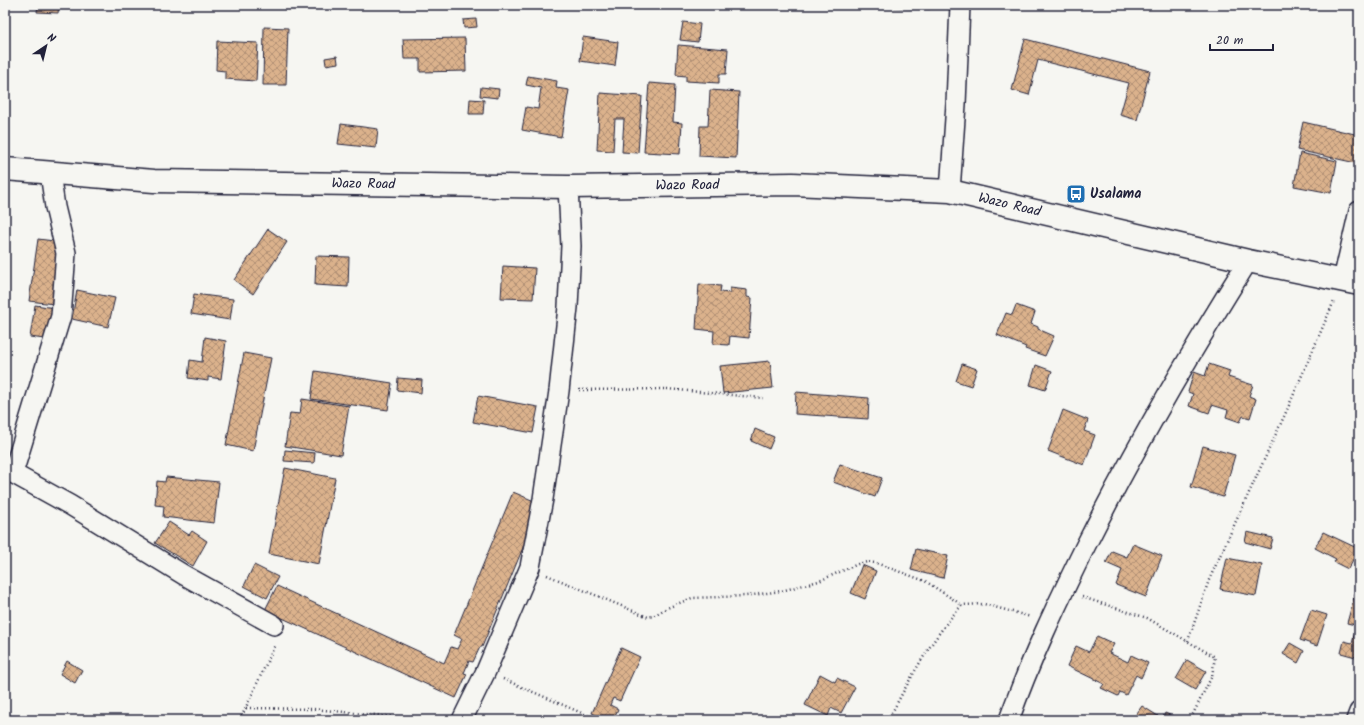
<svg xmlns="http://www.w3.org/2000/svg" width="1364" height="725" font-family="Kalam,sans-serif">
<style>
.building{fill:url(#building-cross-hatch);stroke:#22223b}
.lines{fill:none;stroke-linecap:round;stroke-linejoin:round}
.minor-casing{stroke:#22223b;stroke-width:22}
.secondary-casing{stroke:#22223b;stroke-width:25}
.path{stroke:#22223b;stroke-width:2.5;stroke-dasharray:1 3;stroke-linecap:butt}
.minor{stroke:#f6f6f2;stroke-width:19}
.secondary{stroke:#f6f6f2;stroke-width:22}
.labels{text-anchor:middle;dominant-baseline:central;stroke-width:4;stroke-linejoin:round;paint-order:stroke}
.street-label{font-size:14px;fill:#22223b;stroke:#f6f6f2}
.poi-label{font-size:14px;font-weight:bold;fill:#22223b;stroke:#f6f6f2;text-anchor:start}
</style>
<defs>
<pattern id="building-cross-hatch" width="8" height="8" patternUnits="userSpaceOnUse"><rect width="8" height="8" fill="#dbb28c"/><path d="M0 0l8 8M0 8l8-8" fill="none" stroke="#b19074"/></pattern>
</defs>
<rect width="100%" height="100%" fill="#f6f6f2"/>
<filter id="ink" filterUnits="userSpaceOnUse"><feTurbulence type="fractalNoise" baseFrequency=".025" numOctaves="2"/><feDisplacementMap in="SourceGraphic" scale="8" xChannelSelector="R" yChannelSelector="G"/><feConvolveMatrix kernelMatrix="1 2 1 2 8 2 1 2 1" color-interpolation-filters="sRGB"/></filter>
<g filter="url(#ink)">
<path class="building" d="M 38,5 L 59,5 L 58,13 L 37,12 Z
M 894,5 L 930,5 L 930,9 L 894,7 Z
M 476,19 L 477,27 L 464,28 L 463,20 Z
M 683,22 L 700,24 L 698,42 L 680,40 Z
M 264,27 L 288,28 L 286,85 L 263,85 Z
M 583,37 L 618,42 L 615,66 L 580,61 Z
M 465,38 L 466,71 L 420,72 L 420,59 L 404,59 L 403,39 Z
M 1025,39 L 1150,71 L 1137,120 L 1120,115 L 1129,83 L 1038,60 L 1029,95 L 1012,90 Z
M 217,41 L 258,43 L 256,81 L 225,79 L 225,71 L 216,70 Z
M 678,45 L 728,49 L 726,74 L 719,74 L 719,83 L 686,81 L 686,76 L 676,75 Z
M 337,56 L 338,63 L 326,65 L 325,58 Z
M 528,76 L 557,81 L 556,88 L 569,90 L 561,137 L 522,130 L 526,107 L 538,109 L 541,88 L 526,85 Z
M 649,83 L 675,85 L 673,122 L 682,123 L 680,154 L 644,152 Z
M 481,87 L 499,89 L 498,98 L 480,96 Z
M 710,90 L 739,92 L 736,158 L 699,156 L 700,126 L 708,126 Z
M 600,93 L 642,96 L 638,153 L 622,152 L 624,119 L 615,119 L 613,151 L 597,150 Z
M 470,99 L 484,100 L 483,114 L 469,114 Z
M 1303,122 L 1359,135 L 1359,151 L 1356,163 L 1297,150 Z
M 341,124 L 378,129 L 376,148 L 338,144 Z
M 1300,153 L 1337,161 L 1331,193 L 1294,186 Z
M 268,229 L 287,242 L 253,294 L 234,280 Z
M 38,239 L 62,242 L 54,304 L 29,301 Z
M 316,256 L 349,257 L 348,287 L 315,285 Z
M 503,266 L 535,268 L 533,299 L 501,298 Z
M 699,284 L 721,286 L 720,292 L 730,293 L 730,288 L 747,290 L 747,297 L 752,298 L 749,338 L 730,336 L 729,345 L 713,344 L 714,331 L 696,329 Z
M 77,290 L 115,298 L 108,327 L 72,319 Z
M 194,294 L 233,299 L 230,320 L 191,314 Z
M 35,305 L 55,308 L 51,340 L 30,337 Z
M 1016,305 L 1035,312 L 1031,324 L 1038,327 L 1038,329 L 1054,336 L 1045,356 L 1025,349 L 1026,347 L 997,335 L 1006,313 L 1012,315 Z
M 205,337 L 226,341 L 221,379 L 208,377 L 208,381 L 188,378 L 190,360 L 202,362 Z
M 244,353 L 271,358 L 253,451 L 226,445 Z
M 770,361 L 773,388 L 723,393 L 720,366 Z
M 962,364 L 977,369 L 971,386 L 956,381 Z
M 1209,364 L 1230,371 L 1228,377 L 1253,385 L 1249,396 L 1256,399 L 1250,418 L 1243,416 L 1240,422 L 1226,417 L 1228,410 L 1212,405 L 1209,413 L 1189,406 L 1193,394 L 1188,392 L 1194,372 L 1205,376 Z
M 1036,365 L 1052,371 L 1045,390 L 1030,385 Z
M 315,371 L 392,383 L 388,410 L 311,399 Z
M 398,378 L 422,380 L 421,393 L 397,390 Z
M 796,392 L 869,398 L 868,419 L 795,414 Z
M 478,396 L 538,407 L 533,433 L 473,422 Z
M 302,399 L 349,406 L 341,455 L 285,446 L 290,413 L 300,414 Z
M 1063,410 L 1088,420 L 1084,431 L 1095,435 L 1084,465 L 1048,451 Z
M 755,429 L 774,437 L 769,449 L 751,441 Z
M 1203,446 L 1235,455 L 1223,497 L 1191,487 Z
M 285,450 L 315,453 L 314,463 L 284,461 Z
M 840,464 L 882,478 L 875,497 L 833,482 Z
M 285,468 L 335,478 L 319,564 L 269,554 Z
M 166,477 L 219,482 L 214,523 L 163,517 L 164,506 L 155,505 L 157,481 L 165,482 Z
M 513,492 L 541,504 L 482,647 L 480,647 L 473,662 L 469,661 L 464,673 L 467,674 L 456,698 L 265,610 L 277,586 L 444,663 L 451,647 L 457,649 L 462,639 L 454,635 Z
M 169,522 L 189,535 L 192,531 L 207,541 L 193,566 L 155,543 Z
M 1247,532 L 1273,538 L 1270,549 L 1245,542 Z
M 1323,532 L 1359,549 L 1348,569 L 1334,562 L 1336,559 L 1315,548 Z
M 1133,544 L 1162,556 L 1146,597 L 1116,585 L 1122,570 L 1106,563 L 1112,551 L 1127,557 Z
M 916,549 L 948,556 L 943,578 L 911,570 Z
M 1227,558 L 1262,565 L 1256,596 L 1220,589 Z
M 254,565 L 278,577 L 267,598 L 244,586 Z
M 862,565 L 876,571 L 865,599 L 851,593 Z
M 1356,590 L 1359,591 L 1359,626 L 1347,623 Z
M 1311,610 L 1327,615 L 1317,646 L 1300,640 Z
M 1355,631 L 1359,633 L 1359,658 L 1341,653 L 1344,641 L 1352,643 Z
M 1097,636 L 1114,644 L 1109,653 L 1128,662 L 1131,655 L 1148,663 L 1141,678 L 1136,675 L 1126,695 L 1120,692 L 1118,696 L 1101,688 L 1104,684 L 1067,666 L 1076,646 L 1089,652 Z
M 1290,643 L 1304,651 L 1298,663 L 1283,654 Z
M 621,648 L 640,657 L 620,701 L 613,698 L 610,705 L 618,709 L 613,720 L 608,720 L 592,713 Z
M 1187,660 L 1206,671 L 1195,690 L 1176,679 Z
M 67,661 L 82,670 L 75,683 L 60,674 Z
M 820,674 L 835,682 L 837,678 L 855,687 L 841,713 L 831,708 L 828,716 L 805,705 Z
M 1142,706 L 1158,716 L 1155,720 L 1132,720 Z
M 1165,713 L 1179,719 L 1162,720 Z"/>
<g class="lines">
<g class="minor-casing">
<path id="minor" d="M 950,191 L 956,104 L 960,5
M 1343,280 L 1359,211
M 5,469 L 70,505 L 184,575 L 274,625
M 13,473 L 61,316 L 66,253 L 55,207 L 50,173
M 462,720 L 486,671 L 530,567 L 543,499 L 559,391 L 568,307 L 571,246 L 568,187
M 1009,720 C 1030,660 1058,602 1086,545 C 1135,448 1190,353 1248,261
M 1356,720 L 1359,712"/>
</g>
<g class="secondary-casing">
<g id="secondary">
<path id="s1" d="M 5,169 L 154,181 L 568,187 L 793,184 L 950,191 L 1248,261 L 1359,284"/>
</g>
</g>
<path class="path" d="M 579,390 L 667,389 L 763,398
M 547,575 L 648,617 L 653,616 L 667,608 L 692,598 L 746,596 L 781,591 L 819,581 L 858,564 L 867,562 L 876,563 L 925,581 L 962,605
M 1082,597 L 1147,618 L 1215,657 L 1212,676 L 1190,720
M 1188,641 L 1209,580 L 1287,410 L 1334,301
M 503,679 L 598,720
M 246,708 L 313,709 L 428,720
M 240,720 L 275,645
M 888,720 C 910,679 931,639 962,605 L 984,604 L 1031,617"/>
<use href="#minor" class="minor"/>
<use href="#secondary" class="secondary"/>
</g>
</g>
<defs>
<g id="bus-square" transform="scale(1)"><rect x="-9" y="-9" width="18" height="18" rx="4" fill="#1f6fb2" stroke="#f6f6f2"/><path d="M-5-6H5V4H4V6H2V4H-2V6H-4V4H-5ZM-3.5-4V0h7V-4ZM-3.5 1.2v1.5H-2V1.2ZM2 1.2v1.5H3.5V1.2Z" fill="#fff"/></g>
</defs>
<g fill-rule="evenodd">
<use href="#bus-square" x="1076" y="194"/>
</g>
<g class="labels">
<g class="street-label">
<text stroke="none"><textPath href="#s1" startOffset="359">Wazo Road</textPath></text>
<text stroke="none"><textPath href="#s1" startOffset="683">Wazo Road</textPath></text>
<text stroke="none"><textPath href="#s1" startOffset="1007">Wazo Road</textPath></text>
</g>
<g class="poi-label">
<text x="1090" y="194">Usalama</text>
</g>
</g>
<rect width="1364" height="725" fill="none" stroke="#f6f6f2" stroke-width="20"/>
<rect x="10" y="10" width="1344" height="705" fill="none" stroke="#22223b" stroke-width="1.5" filter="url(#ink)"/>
<g transform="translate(46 46) rotate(35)" stroke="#f6f6f2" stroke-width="3" paint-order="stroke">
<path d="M0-3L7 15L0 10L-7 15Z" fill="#22223b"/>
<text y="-6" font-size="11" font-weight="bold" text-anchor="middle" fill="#22223b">N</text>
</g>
<path d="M1210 44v6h63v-6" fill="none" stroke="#22223b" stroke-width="2"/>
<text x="1216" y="44" font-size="12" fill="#22223b" stroke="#f6f6f2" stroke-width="3" paint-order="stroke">20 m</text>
</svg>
